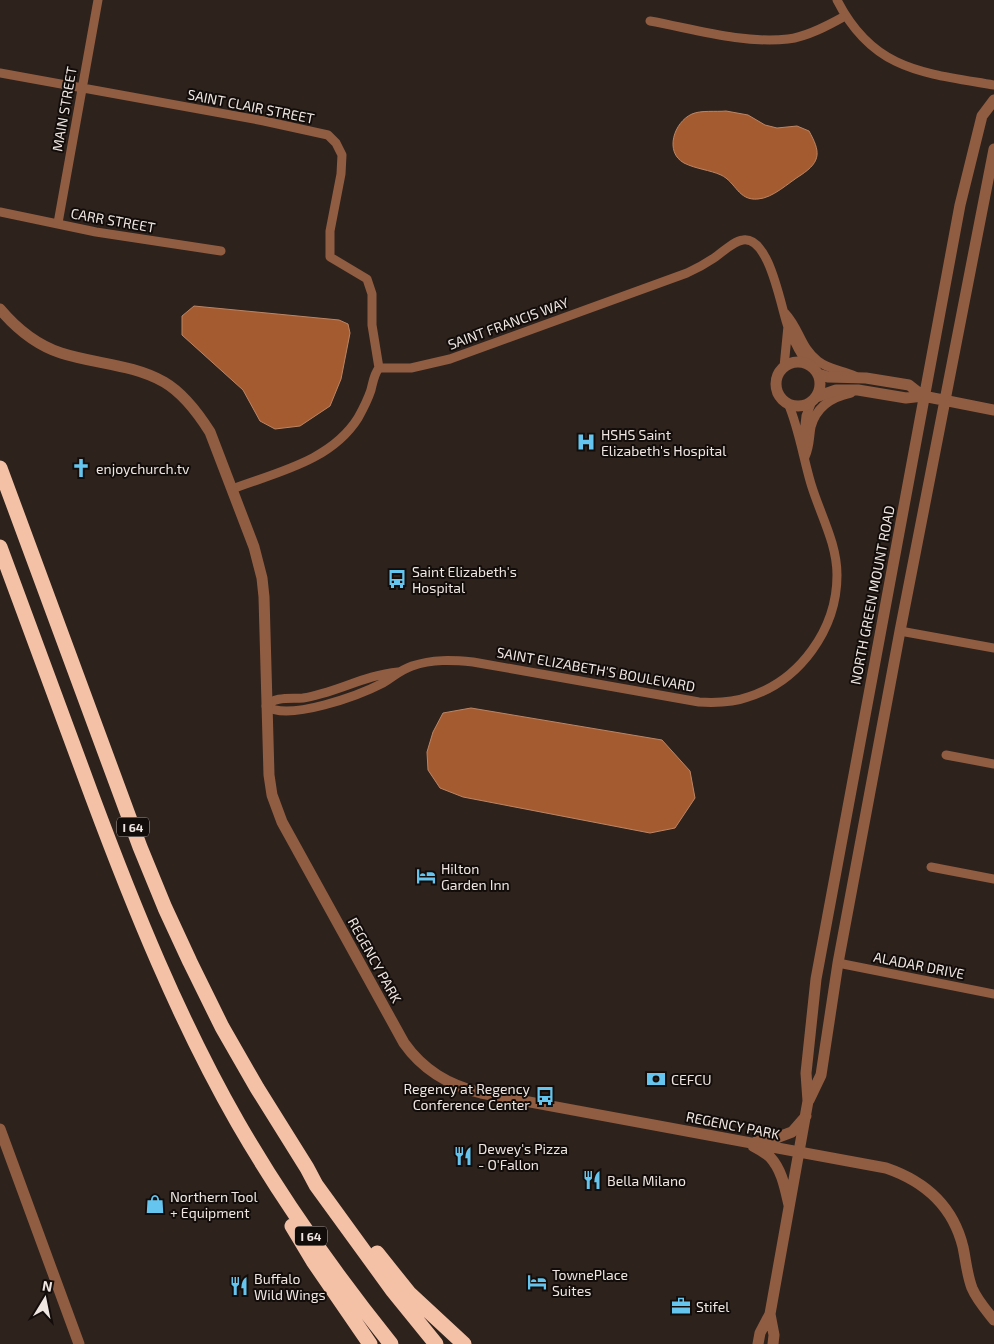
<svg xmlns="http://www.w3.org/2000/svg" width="994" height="1344" font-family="'Exo 2',sans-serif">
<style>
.water{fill:#a55b30;stroke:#bb8565}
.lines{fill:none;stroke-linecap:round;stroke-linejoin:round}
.minor{stroke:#905d42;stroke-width:9}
.tertiary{stroke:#905d42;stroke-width:11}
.motorway{stroke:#f4c1a6;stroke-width:15}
.labels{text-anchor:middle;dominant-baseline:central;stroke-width:4;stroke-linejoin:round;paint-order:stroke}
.shield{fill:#120d0a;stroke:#ada5a1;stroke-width:1}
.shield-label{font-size:12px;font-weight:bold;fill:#efe6e2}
.street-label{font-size:14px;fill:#efe6e2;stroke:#120d0a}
.poi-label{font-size:14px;fill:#efe6e2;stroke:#120d0a;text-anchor:start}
</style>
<rect width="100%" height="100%" fill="#2e221c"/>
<path class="water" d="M 726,111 L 748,115 L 765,125 L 777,128 L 797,126 L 809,131 C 820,151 822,161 801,175 C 788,183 773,198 758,199 C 738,201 736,182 721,175 C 710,170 696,169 684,163 C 664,152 674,122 692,114 C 701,110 716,112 726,111 Z
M 194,306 L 339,320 L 348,324 L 350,333 L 341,379 L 330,406 L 300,426 L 275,429 L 260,421 L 243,390 L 182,335 L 182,316 Z
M 471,708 L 662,740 L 690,771 L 695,798 L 675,828 L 650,833 L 463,797 L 440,788 L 428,770 L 427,752 L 433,732 L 443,713 Z"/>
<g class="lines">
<path class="minor" d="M 837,0 C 873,71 924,73 994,85
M 650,21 C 694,29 743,44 788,39 C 807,37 829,25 845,16
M 0,73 L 264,121 L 328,135 L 336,143 L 342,155 L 341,174 L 330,231 L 330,257 L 367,279 L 372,294 L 372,325 L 379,368
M 0,212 L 96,232 L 221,251
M 58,223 L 98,0
M 785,313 C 800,329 800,347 818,361 C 829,370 843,370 855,376
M 784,367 L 788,326
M 803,443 L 806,416 L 812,401
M 805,457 C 810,446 809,438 811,427 C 816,407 832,397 851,393
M 232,489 C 277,472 331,461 358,418 C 363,409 368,399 371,390 C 373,382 374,374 379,368 L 411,368 L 450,359 L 687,273 C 696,269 705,264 714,258 C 722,253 733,241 743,240 C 770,236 781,309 788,327 C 793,339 799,353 808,364
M 900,631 L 994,648
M 398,672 C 364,675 336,693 303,698 C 291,699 275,696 266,706 C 288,722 360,695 383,683 C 394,677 398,671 412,666 C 433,659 452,660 473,662 L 699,702 C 716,703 732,703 748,697 C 800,681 837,629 837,575 C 837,543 820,514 811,484 C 803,457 799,429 788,403
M 946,755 L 994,764
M 931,867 L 994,879
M 838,963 L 994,994"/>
<path class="tertiary" d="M 0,309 C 16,328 37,345 61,353 C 95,364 132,364 164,382 C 183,393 198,413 210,432 L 254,547 L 262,578 L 264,597 L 269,775 L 272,795 L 282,822 L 404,1043 C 423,1070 448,1085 481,1093 L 886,1168 C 924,1181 953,1206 963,1247 C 966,1261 967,1275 972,1288 C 977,1300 986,1310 994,1320
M776 384a22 22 0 1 1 44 0a22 22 0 1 1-44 0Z
M 818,374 L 828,377 L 866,378 L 909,385 L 923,396
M 816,397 L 836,390 L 858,390 L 906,398 L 923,396 L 994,410
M 809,1100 L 821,1075 L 838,963 L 900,631 L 994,149
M 0,1129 L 79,1344
M 756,1142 L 776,1138 L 792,1132 L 806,1116
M 753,1146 C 759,1149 765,1153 770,1157 C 782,1170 785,1188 789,1205
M 770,1314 L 774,1335 L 773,1344
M 758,1344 L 760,1333 L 770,1314 L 808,1101 L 806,1073 L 816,979 L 960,205 L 982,116 L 994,100"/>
<path class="motorway" d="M 0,468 L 140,847 L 165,908 L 190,962 L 222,1027 L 257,1088 L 307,1168 L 316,1185 L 393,1291 L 436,1344
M 0,547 C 30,630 61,713 92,796 C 133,906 179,1020 238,1123 C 283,1201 335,1274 391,1344
M 292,1226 L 313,1261 L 370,1344
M 377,1253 L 409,1293 L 464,1344"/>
</g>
<defs>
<g id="hospital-bare" transform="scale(1.5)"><path d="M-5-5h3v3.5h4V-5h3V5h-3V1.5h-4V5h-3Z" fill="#65c5ee" stroke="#120d0a" stroke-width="2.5" paint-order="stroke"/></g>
<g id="church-bare" transform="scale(1.5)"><path d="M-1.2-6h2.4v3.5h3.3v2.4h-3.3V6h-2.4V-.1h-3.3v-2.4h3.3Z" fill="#65c5ee" stroke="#120d0a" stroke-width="2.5" paint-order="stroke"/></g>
<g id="bus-bare" transform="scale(1.5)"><path d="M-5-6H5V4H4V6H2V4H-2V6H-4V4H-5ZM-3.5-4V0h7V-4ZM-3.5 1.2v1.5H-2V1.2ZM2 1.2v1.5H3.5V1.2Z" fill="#65c5ee" stroke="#120d0a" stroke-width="2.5" paint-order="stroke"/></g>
<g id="hotel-bare" transform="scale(1.5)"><path d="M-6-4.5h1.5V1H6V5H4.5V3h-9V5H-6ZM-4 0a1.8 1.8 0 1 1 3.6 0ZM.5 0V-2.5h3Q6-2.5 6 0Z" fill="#65c5ee" stroke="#120d0a" stroke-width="2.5" paint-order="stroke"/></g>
<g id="bank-bare" transform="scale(1.5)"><path d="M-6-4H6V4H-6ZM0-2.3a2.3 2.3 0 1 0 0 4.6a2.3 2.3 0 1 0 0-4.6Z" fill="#65c5ee" stroke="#120d0a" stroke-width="2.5" paint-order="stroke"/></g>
<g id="restaurant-bare" transform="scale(1.5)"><path d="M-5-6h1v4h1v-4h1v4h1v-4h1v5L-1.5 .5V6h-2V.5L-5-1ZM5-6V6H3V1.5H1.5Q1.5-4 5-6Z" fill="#65c5ee" stroke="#120d0a" stroke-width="2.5" paint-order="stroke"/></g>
<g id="shop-bare" transform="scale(1.5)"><path d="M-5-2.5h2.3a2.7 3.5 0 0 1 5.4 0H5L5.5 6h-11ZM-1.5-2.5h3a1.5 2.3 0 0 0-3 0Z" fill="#65c5ee" stroke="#120d0a" stroke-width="2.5" paint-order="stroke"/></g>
<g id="office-bare" transform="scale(1.5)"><path d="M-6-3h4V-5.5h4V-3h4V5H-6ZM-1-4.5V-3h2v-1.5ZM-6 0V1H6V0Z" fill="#65c5ee" stroke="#120d0a" stroke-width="2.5" paint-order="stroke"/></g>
</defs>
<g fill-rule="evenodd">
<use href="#hospital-bare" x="586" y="442"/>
<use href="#church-bare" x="81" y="468"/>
<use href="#bus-bare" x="397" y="579"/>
<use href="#hotel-bare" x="426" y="876"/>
<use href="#bank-bare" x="656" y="1079"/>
<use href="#bus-bare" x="545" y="1096"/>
<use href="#restaurant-bare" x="463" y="1156"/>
<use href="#restaurant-bare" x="592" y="1180"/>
<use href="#shop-bare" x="155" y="1204"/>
<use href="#hotel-bare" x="537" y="1282"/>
<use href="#restaurant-bare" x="239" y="1286"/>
<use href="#office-bare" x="681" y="1306"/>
</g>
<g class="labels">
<g class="shield">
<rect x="117" y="817.5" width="32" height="19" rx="4"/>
<rect x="295" y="1226.5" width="32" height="19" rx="4"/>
</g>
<g class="shield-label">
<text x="133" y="827">I 64</text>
<text x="311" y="1236">I 64</text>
</g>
<g class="street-label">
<text transform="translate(251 106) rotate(11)">SAINT CLAIR STREET</text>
<text transform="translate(64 109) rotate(-80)">MAIN STREET</text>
<text transform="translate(113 220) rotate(10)">CARR STREET</text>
<text transform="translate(508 323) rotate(-20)">SAINT FRANCIS WAY</text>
<text transform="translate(872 595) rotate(-79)">NORTH GREEN MOUNT ROAD</text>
<text transform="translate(596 669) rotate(10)">SAINT ELIZABETH'S BOULEVARD</text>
<text transform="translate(375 960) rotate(61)">REGENCY PARK</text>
<text transform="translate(919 965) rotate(11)">ALADAR DRIVE</text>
<text transform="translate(733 1125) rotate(11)">REGENCY PARK</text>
</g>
<g class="poi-label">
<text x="601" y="434">HSHS Saint<tspan x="601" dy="16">Elizabeth's Hospital</tspan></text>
<text x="96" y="468">enjoychurch.tv</text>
<text x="412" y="571">Saint Elizabeth's<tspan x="412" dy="16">Hospital</tspan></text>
<text x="441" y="868">Hilton<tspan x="441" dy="16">Garden Inn</tspan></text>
<text x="671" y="1079">CEFCU</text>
<text x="530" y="1088" text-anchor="end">Regency at Regency<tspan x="530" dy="16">Conference Center</tspan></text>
<text x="478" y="1148">Dewey's Pizza<tspan x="478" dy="16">- O'Fallon</tspan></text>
<text x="607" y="1180">Bella Milano</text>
<text x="170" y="1196">Northern Tool<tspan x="170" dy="16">+ Equipment</tspan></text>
<text x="552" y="1274">TownePlace<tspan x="552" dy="16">Suites</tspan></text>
<text x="254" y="1278">Buffalo<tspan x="254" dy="16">Wild Wings</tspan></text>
<text x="696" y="1306">Stifel</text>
</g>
</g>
<g transform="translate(45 1299) rotate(10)" stroke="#120d0a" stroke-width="4" paint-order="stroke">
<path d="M0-4L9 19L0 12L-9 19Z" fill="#efe6e2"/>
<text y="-8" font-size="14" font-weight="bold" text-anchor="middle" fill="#efe6e2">N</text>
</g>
</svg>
